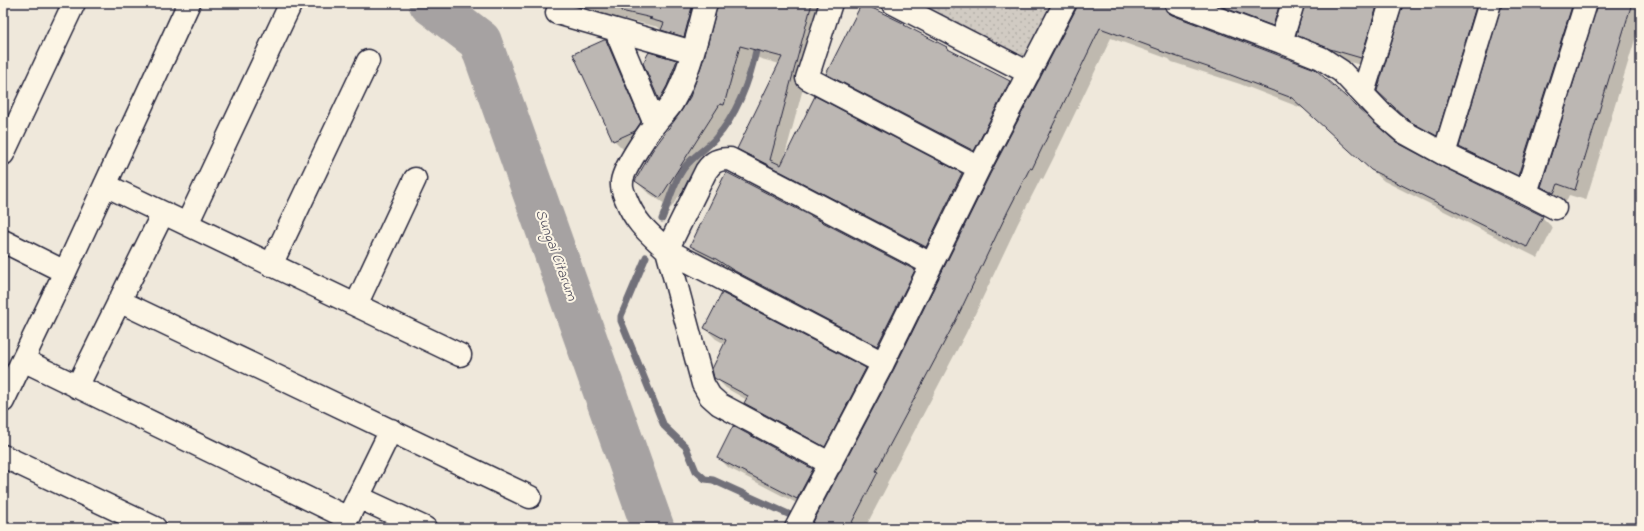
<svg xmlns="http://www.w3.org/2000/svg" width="1644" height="531" font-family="'Indie Flower',sans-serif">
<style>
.grass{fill:url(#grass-dots);stroke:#7a767f}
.shadow{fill:#0003}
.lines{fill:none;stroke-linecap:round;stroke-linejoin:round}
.stream{stroke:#716f79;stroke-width:7}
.river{stroke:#a6a2a2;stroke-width:43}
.building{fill:#bcb7b3;stroke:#22223b}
.minor-casing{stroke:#22223b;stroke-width:25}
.minor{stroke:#fcf5e5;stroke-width:22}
.labels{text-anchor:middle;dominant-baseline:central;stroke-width:4;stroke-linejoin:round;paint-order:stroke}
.water-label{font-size:15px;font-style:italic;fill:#575564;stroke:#fcf5e5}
</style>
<defs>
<pattern id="grass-dots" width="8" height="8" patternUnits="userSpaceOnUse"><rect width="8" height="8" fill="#d1cbc3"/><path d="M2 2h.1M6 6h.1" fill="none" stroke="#b3aea8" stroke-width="1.8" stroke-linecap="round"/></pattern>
</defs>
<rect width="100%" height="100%" fill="#efe8db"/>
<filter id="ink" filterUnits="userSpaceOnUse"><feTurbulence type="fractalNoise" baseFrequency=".025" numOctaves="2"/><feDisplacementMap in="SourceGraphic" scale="8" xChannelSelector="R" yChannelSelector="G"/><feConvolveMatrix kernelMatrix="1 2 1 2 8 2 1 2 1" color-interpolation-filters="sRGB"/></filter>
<g filter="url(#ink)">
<path class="grass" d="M 893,3 L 1065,3 L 1029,73 Z"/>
<path class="shadow" d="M 565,3 L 712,3 L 695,47 L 673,40 L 658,27 L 568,6 Z
M 719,3 L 826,3 L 784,159 L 815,98 L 962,174 L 973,185 L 937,258 L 750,160 L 738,148 L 780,64 L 751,56 L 735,116 L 731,115 L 671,208 L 647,192 L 636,181 L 678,118 L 659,100 L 644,63 L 649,54 L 677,61 L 697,81 L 705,58 Z
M 1078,3 L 1136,3 L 1438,166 L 1542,217 L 1553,228 L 1538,258 L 1384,181 L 1304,109 L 1240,84 L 1172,62 L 1169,59 L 1111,38 L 1053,159 L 1043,179 L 1041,178 L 1018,223 L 966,333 L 887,483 L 888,484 L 865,528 L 811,528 L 895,369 L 1077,9 Z
M 1204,3 L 1299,3 L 1284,36 Z
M 1306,3 L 1397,3 L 1372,68 L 1342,60 L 1309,45 L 1297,34 Z
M 1404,3 L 1496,3 L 1448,146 L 1421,131 L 1389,101 Z
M 1503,3 L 1592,3 L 1529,186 L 1471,158 L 1460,147 Z
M 1599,3 L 1641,3 L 1641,20 L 1586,200 L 1569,195 L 1565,204 L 1553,198 L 1542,186 Z
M 904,24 L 908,28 L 1010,82 L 1021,93 L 985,161 L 838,85 L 827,74 Z
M 606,41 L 617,52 L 651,134 L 625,151 L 614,140 Z
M 691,245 L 914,271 L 925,282 L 889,356 L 745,281 L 728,270 L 702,256 Z
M 722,294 L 865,369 L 876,380 L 836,457 L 756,414 L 745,403 L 747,400 L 726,388 L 715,377 L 725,344 L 716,339 L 705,328 Z
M 718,457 L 813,469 L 824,480 L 808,509 L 729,468 Z"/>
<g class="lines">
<path class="stream" d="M 662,219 C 668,204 672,188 680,174 C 688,159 704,151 715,139 C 739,113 751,76 758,42
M 646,257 L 621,316 L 621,321 L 664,426 L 686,447 L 696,471 L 705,479 L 713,480 L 797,518"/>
<path class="river" d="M 430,3 L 480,41 L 653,528"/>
</g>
<path class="building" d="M 622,3 L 693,3 L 684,37 L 661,30 L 664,23 L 649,19 L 652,18 L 621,11 Z
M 718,3 L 812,3 L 770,160 L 781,165 L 815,96 L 962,173 L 926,247 L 737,149 L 782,57 L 740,46 L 724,105 L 720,104 L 660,198 L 635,181 L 652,151 L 680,113 L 690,97 L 704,58 Z
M 862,3 L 905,24 L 904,25 L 947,47 L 946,48 L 1010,81 L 974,151 L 826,74 Z
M 1077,3 L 1164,3 L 1166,11 L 1172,15 L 1315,69 L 1396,142 L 1439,165 L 1543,216 L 1527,247 L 1371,170 L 1292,98 L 1228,74 L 1160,51 L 1160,50 L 1100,28 L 1042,148 L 1032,169 L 1030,168 L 1008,211 L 955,322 L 876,471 L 878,472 L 849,528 L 810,528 L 894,369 L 990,174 L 1076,9 Z
M 1212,3 L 1280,3 L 1273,26 Z
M 1305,3 L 1378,3 L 1361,58 L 1330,49 L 1296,35 Z
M 1403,3 L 1477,3 L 1437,136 L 1409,121 L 1377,91 Z
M 1502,3 L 1573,3 L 1518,176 L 1459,147 Z
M 1598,3 L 1632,3 L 1575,190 L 1558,184 L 1554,193 L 1541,187 Z
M 604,40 L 606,40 L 641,122 L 635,131 L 613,141 L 573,54 Z
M 649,52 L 677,60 L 667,86 L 659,100 L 643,63 Z
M 726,172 L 915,270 L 877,346 L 733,270 L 716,259 L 690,246 Z
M 722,293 L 866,368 L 825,447 L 744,403 L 748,396 L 714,378 L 712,369 L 726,340 L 704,328 Z
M 733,426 L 813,469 L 797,499 L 717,458 Z"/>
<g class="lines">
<g class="minor-casing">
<path id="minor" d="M 706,3 C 697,36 690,73 672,103 C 667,111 660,117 655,124 C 647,134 622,171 622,182 C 621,188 624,194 626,199 C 636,224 649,233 667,250 L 883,363 L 979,168 L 1065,3
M 831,3 L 807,78 L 979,168
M 893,3 L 1029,73
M 1176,3 L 1281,42 L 1293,3
M 557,13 L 693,52
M 616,31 L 655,124
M 1281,42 L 1321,58 L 1341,71 L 1381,113 L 1402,131 L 1444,154 L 1526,193 L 1586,3
M 1363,93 L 1391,3
M 3,154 L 74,3
M 1444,154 L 1490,3
M 105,185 L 460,355
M 1526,193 L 1555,208
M 187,224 L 291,3
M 3,241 L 65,272 L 189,3
M 271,265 L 368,61
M 119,301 L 530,497
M 356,305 L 415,179
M 23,360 L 348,518
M 77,387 L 163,213
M 3,401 L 65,272
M 3,456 L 155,528
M 831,464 L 719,404 L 710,396 L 703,384 L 667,250 L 706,171 C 713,161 718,159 730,159 L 931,264
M 358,497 L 425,528
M 343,528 L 391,430
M 796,528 L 883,363"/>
</g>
<use href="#minor" class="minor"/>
</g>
</g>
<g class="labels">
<g class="water-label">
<text transform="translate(556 255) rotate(70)">Sungai Citarum</text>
</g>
</g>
<rect width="1644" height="531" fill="none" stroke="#fcf5e5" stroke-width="16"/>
<rect x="8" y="8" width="1628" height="515" fill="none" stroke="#22223b" stroke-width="1.5" filter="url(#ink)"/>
</svg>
